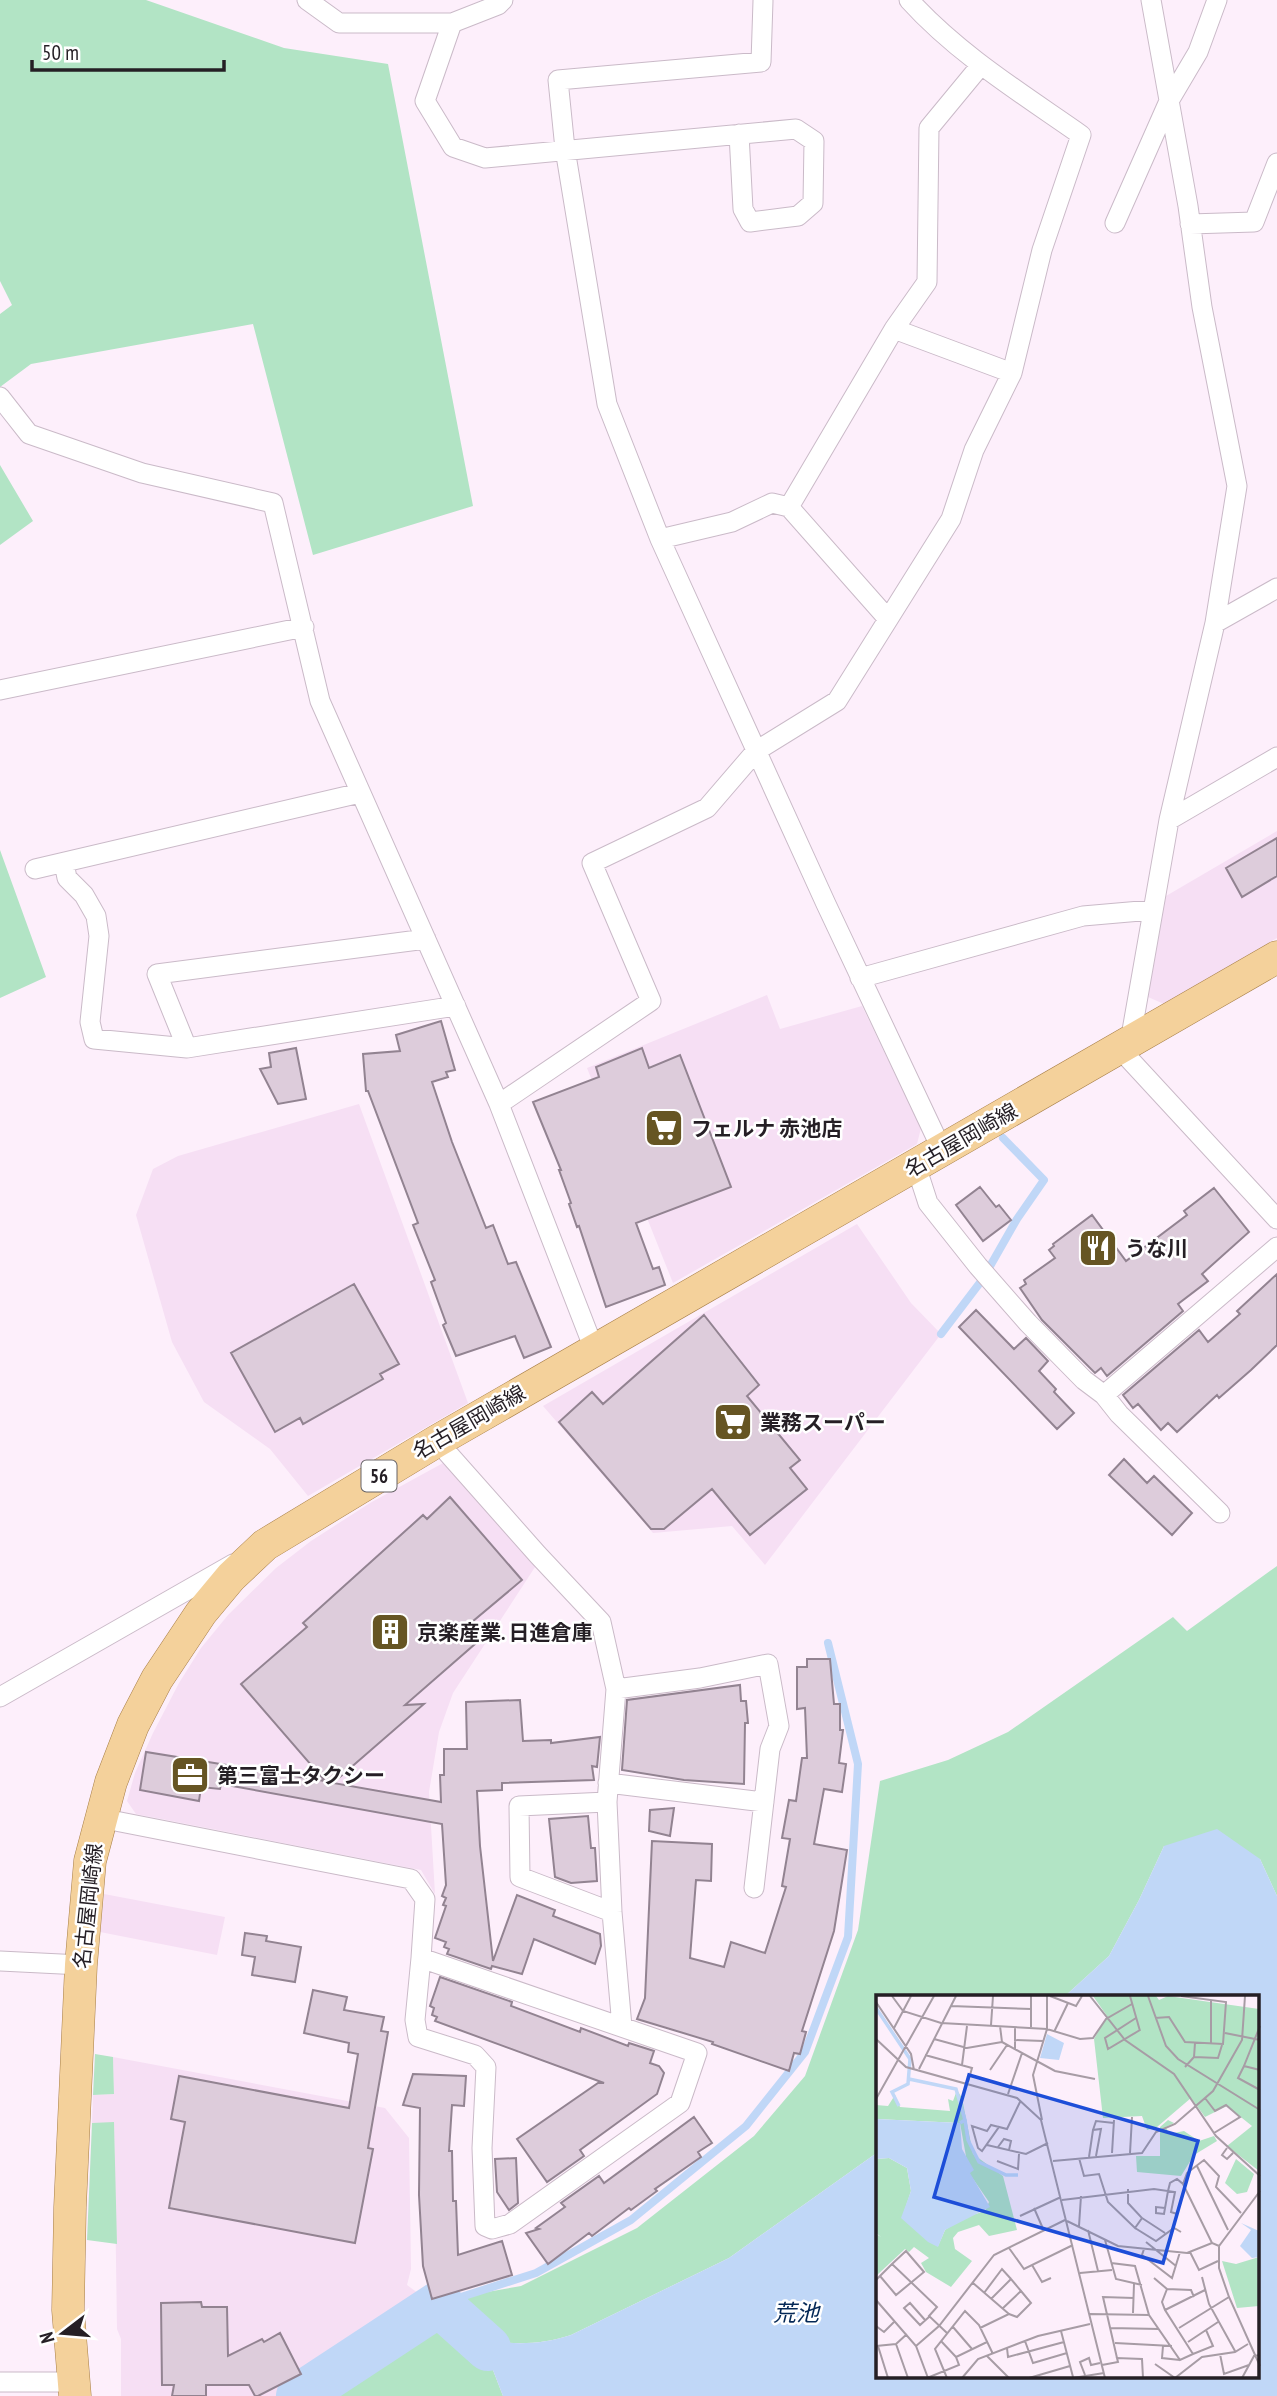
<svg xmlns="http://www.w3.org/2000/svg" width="1277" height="2396" font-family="'PT Sans Narrow','Noto Sans JP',sans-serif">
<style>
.built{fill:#f6dff4}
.green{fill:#b2e4c5}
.water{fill:#c0d7f7}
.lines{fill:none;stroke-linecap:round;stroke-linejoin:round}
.stream{stroke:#c0d7f7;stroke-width:8}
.river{stroke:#c0d7f7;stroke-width:46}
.building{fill:#ddccdb;stroke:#928391;stroke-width:2}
.minor-casing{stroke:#cabac8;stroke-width:21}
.primary-casing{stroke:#a77f47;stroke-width:33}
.minor{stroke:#fff;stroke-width:19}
.primary{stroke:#f4d19b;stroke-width:32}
.labels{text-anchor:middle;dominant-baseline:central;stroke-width:5;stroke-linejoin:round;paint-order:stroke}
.shield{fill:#fff;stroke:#666266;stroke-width:2}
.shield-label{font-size:19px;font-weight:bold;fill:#251f25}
.poi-label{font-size:21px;font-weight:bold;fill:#251f25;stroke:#fff;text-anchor:start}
.street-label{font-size:21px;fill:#251f25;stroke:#fff}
.water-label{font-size:23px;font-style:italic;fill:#042856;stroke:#fff}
.inset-river{fill:none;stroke:#c0d7f7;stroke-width:3.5}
.inset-road{fill:none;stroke:#a79ca5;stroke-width:2}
.view{fill:#1d4ed8;fill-opacity:0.15;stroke:#1d4ed8;stroke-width:3.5}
.inset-edge{fill:none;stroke:#251f25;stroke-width:3.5}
</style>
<rect width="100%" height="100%" fill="#fdeffb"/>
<path class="built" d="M 1277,831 L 1277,938 L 1164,1004 L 1148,997 L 1166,896 Z
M 767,995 L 780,1029 L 862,1006 L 921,1128 L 917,1144 L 673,1283 L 587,1068 Z
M 359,1104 L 468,1403 L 308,1496 L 270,1449 L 204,1402 L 172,1342 L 136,1215 L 153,1169 L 178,1156 Z
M 857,1224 L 911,1303 L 941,1334 L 765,1565 L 732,1526 L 653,1533 L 543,1406 Z
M 445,1462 L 537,1564 L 453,1693 L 439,1732 L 429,1792 L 435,1894 L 421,1870 L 136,1814 L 127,1801 L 135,1773 L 153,1733 L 179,1683 L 201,1648 L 228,1615 L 276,1568 L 311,1541 L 370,1503 Z
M 104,1894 L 225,1917 L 217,1955 L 100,1932 Z
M 113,2057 L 385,2108 L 409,2138 L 411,2269 L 407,2285 L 430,2302 L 285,2396 L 121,2396 L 121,2339 L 117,2329 L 114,2123 L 92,2123 L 93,2095 L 114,2094 Z"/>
<path class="green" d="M 0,0 L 146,0 L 284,48 L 388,64 L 473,506 L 313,555 L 253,324 L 31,364 L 0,387 L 0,314 L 12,305 L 0,281 Z
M 0,465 L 33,521 L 0,545 Z
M 0,850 L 46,977 L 0,998 Z
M 1277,1566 L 1277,1896 L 1260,1859 L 1164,1846 L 1139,1900 L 1109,1956 L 1064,1997 L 878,1997 L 878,2152 L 729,2258 L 571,2335 C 543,2344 519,2345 491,2341 L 486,2352 L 503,2396 L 285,2396 L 430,2302 L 521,2286 L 637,2228 L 754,2136 L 805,2076 L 858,1930 L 880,1781 L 948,1760 L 1008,1732 L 1173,1617 L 1187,1631 Z
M 95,2054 L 113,2057 L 114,2094 L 93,2095 Z
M 114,2122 L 117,2244 L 87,2240 L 92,2123 Z"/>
<path class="water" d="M 1217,1829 L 1260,1859 L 1277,1896 L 1277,2396 L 503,2396 L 486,2352 L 491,2341 C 519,2345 543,2344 571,2335 L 729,2258 L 878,2152 L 878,2377 L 1258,2377 L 1258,1997 L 1064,1997 L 1109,1956 L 1139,1900 L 1164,1846 Z"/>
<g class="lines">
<path class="stream" d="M 989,1268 L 1017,1219 L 1044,1180 L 1003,1138
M 941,1334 L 982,1280
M 439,2304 L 536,2273 L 631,2220 L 746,2126 L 805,2052 L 848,1937 L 858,1764 L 828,1643"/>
<path class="river" d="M 299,2396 L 439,2304 L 488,2348"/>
</g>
<path class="building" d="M 1277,838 L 1277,876 L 1242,897 L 1226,868 Z
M 441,1021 L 455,1070 L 446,1072 L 448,1077 L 432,1082 L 452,1142 L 486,1228 L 493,1225 L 508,1264 L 516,1262 L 551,1347 L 524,1358 L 515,1336 L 456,1356 L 443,1325 L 446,1323 L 431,1282 L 435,1280 L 413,1225 L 418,1223 L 368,1091 L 366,1091 L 363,1054 L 400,1051 L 396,1035 Z
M 296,1048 L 306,1099 L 278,1104 L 260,1069 L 271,1067 L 269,1053 Z
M 642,1048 L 649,1068 L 680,1055 L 731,1187 L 636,1223 L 653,1269 L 659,1267 L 665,1285 L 606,1307 L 579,1226 L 577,1227 L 569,1204 L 571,1203 L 559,1170 L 561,1170 L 533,1102 L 599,1077 L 596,1067 Z
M 980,1187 L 996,1207 L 999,1205 L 1011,1220 L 983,1241 L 956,1205 Z
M 1214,1188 L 1249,1232 L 1202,1274 L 1208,1281 L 1178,1304 L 1183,1311 L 1107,1376 L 1101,1368 L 1095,1373 L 1042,1320 L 1020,1288 L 1026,1284 L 1024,1280 L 1055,1258 L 1049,1250 L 1054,1246 L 1053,1244 L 1092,1215 L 1126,1261 L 1187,1215 L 1184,1211 Z
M 1277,1274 L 1277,1345 L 1251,1370 L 1219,1398 L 1217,1395 L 1177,1432 L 1168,1423 L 1161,1430 L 1138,1404 L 1133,1408 L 1123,1395 L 1199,1330 L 1208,1342 L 1240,1314 L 1237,1311 Z
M 354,1284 L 399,1364 L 380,1374 L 383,1379 L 303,1424 L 300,1418 L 275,1432 L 231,1353 Z
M 976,1310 L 1014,1349 L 1026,1338 L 1048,1361 L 1039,1371 L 1056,1389 L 1054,1392 L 1074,1413 L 1057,1429 L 959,1327 Z
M 704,1315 L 759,1385 L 747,1396 L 800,1460 L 790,1468 L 807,1489 L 750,1535 L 712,1489 L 664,1529 L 651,1529 L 559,1422 L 592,1392 L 603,1404 Z
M 1124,1459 L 1147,1483 L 1154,1476 L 1192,1513 L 1172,1535 L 1109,1475 Z
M 450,1497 L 522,1580 L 472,1622 L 483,1637 L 405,1705 L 424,1704 L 333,1783 L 441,1802 L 440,1775 L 444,1775 L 444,1749 L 467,1749 L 466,1702 L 520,1700 L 523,1741 L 551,1740 L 551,1743 L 600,1737 L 597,1767 L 592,1766 L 594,1780 L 502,1783 L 502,1790 L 477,1791 L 480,1846 L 493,1961 L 517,1895 L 555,1910 L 553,1916 L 600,1934 L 601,1946 L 595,1964 L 534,1939 L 522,1974 L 492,1966 L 491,1969 L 447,1954 L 449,1949 L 444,1947 L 446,1942 L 435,1938 L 446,1906 L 443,1905 L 446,1898 L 442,1896 L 446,1885 L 442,1824 L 221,1784 L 220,1789 L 201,1787 L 199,1801 L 140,1790 L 146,1752 L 325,1781 L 241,1684 L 307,1627 L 303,1623 L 423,1515 L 427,1519 Z
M 807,1659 L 830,1659 L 834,1704 L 840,1704 L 840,1730 L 843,1730 L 839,1763 L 846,1764 L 842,1792 L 824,1789 L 814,1844 L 847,1850 L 834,1931 L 802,2031 L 806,2032 L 800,2054 L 794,2053 L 789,2071 L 712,2044 L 713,2042 L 637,2019 L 645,1998 L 652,1841 L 712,1844 L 711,1881 L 696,1880 L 690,1958 L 724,1967 L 731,1942 L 765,1953 L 786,1887 L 782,1886 L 790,1839 L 782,1838 L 789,1800 L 796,1801 L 802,1758 L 807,1758 L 805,1708 L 797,1709 L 797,1667 L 807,1667 Z
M 740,1685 L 741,1701 L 746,1701 L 748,1723 L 745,1723 L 744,1784 L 684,1780 L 622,1770 L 627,1700 Z
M 674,1808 L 670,1836 L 649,1831 L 650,1810 Z
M 588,1816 L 591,1848 L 595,1848 L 597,1881 L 571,1883 L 555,1877 L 549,1819 Z
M 245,1933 L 267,1936 L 266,1941 L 301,1947 L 295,1982 L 252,1975 L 255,1957 L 242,1955 Z
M 440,1977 L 512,2002 L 511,2006 L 580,2032 L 581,2028 L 628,2046 L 629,2043 L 654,2051 L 650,2063 L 659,2066 L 664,2073 L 657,2094 L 580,2150 L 584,2156 L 547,2182 L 517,2139 L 598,2083 L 604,2083 L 435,2021 L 437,2017 L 432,2015 L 434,2008 L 430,2006 Z
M 313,1990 L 347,1997 L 344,2010 L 384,2017 L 381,2031 L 388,2032 L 368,2148 L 373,2149 L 355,2243 L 169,2208 L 185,2122 L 171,2119 L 179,2076 L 349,2108 L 358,2054 L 348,2052 L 349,2043 L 304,2033 Z
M 413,2074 L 466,2076 L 464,2106 L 452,2105 L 449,2151 L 452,2151 L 453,2201 L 456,2201 L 458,2255 L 502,2241 L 512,2275 L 432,2299 L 423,2266 L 419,2195 L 420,2108 L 403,2105 Z
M 694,2117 L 712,2143 L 698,2152 L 701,2157 L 655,2189 L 657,2191 L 631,2210 L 629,2208 L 592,2236 L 589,2233 L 548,2264 L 526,2233 L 539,2229 L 536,2228 L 565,2207 L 561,2203 L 599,2176 L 604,2183 Z
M 516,2158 L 518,2203 L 509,2210 L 497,2192 L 495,2159 Z
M 201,2302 L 202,2307 L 227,2307 L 228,2356 L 262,2339 L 264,2342 L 280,2333 L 301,2374 L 258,2396 L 255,2396 L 249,2385 L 206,2385 L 206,2396 L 172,2396 L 174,2385 L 162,2385 L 161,2303 Z"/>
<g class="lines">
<g class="minor-casing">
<path id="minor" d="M 307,0 L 339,23 L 452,23
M 503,0 L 498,5 L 452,23 L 425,101 L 453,147 L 485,158 L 796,129 L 814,141 L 813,203 L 798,216 L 750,222 L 743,209 L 739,134
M 909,0 C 958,54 1021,93 1081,135 L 1042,250 L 1012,373
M 763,1 L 761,62 L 558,80 L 565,149 L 607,404 L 660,539 L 826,904 L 942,1150
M 1115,223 L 1169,101 L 1198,52 L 1217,0
M 1190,224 L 1254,222 L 1277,163
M 894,329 L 927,282 L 929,128 L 981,65
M 0,397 L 29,434 L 142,473 L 273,503 L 320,701 L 499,1104 L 594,1349
M 789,507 L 888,619
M 1215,623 L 1277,588
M 0,690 L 304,627
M 1169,820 L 1277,757
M 64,863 L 67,878 L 84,895 L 96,916 L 99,936 L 90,1022 L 94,1039 L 187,1048
M 35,869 L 360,793
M 426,939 L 157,974 L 187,1048 L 456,1006
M 860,978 L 1083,916 L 1152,910
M 1130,1042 L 1169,820 L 1215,623 L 1237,486 L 1202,307 L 1188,206 L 1151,0
M 1119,1048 L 1277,1219
M 499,1104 L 651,1001 L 592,863 L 707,808 L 756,751 L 837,701 L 951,519 L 974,450 L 1012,373 L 894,329 L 789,507 L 772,503 L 732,522 L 660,539
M 916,1166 L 928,1203 L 978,1266 L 1028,1323 L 1084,1380 L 1104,1395 L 1119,1414 L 1220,1513
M 1104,1395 L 1277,1247
M 437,1441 L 538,1555 L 601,1622 L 616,1689 L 607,1802 L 612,1912 L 622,2027
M 616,1689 L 700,1678 L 768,1664 L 779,1726 L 770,1749 L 754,1888
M 0,1697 L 233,1564
M 608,1783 L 764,1802
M 607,1802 L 519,1806 L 520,1877 L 612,1912
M 100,1818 L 411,1879 L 425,1899 L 421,1958 L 697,2053 L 680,2103 L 510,2224 L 492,2229 L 485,2226 L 482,2148 L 486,2067 L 475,2055 L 418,2037 L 415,2020 L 421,1958
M 0,1961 L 81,1965
M 0,2382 L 73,2382"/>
</g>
<g class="primary-casing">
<path id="primary" d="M 75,2396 L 68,2310 L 70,2207 L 81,1965 L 90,1861 L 111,1782 L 133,1725 L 157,1679 L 201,1613 L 231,1577 L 265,1545 L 437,1441 L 1277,957"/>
</g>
<use href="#minor" class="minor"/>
<use href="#primary" class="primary"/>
</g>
<defs>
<g id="supermarket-square" transform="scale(2.0125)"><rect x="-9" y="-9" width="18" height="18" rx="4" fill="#665523" stroke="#fff"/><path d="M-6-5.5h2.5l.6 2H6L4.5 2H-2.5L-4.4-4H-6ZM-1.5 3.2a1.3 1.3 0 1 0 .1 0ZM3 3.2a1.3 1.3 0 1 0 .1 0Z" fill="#fff"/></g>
<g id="restaurant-square" transform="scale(2.0125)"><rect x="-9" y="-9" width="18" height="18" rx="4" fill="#665523" stroke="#fff"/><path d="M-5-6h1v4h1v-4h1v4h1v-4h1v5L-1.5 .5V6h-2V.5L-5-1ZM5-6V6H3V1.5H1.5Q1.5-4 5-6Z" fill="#fff"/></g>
<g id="building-square" transform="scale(2.0125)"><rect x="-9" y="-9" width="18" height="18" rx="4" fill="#665523" stroke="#fff"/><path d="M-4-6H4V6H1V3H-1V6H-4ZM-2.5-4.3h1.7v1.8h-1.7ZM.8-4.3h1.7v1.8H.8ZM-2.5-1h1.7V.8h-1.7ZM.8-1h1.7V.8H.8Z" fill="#fff"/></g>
<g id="office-square" transform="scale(2.0125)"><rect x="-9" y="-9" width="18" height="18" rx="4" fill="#665523" stroke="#fff"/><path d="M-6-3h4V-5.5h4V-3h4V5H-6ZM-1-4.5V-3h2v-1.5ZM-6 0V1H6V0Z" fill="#fff"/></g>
</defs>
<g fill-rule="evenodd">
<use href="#supermarket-square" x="664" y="1128"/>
<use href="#restaurant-square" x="1098" y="1248"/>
<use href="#supermarket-square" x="733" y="1422"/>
<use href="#building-square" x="390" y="1632"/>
<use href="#office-square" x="190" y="1775"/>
</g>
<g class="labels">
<rect class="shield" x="361.5" y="1460.5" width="35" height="31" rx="5"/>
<g class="shield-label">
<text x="379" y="1476">56</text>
</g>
<g class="poi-label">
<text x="691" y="1128">フェルナ 赤池店</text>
<text x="1125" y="1248">うな川</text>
<text x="760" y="1422">業務スーパー</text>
<text x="417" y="1632">京楽産業. 日進倉庫</text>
<text x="217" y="1775">第三富士タクシー</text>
</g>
<g class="street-label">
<text transform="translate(961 1140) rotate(-30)">名古屋岡崎線</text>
<text transform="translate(469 1422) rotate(-30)">名古屋岡崎線</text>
<text transform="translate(88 1906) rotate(-84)">名古屋岡崎線</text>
</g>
<g class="water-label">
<text x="796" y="2312">荒池</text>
</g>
</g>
<g transform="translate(876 1995)">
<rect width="383" height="383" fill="#fdeffb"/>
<path d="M 217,1 L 280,1 L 283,5 L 292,1 L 383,14 L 383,176 L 351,151 L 376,131 L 351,111 L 329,122 L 315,103 L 281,132 L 271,135 L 266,121 L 227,123 L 218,44 L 231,21 ZM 81,95 L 86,103 L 97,159 L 127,181 L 141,235 L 113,241 L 103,230 L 82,237 L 77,243 L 79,254 L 96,266 L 75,292 L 50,277 L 45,268 L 53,263 L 38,252 L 33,257 L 29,254 L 0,281 L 0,239 L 5,242 L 0,238 L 0,164 L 13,163 L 31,173 L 35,196 L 28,217 L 62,251 L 69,235 L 84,224 L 109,216 L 113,207 L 93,178 L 84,128 L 0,124 L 0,110 L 12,111 L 19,100 L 24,112 L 74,116 L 72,104 L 77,106 ZM 292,125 L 298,128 L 290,132 L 293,139 L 308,136 L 323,146 L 338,141 L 341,146 L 318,160 L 305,181 L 261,177 L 260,161 L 284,161 L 284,132 ZM 360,164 L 378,179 L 371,197 L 361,199 L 349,188 ZM 383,262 L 383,311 L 361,313 L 346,266 L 360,269 Z" fill="#b2e4c5"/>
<path d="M 171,39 L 188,48 L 183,65 L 164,63 ZM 0,124 L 84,128 L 86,154 L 98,175 L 94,178 L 114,212 L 69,235 L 62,252 L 52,247 L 25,223 L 35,196 L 31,173 L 13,163 L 0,164 ZM 365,228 L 383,236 L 383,262 L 376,263 L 364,251 L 375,235 Z" fill="#c0d7f7"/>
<path class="inset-river" d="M 0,13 L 34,64 L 32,89 L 16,97 L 23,111M 33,84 L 80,94 L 89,125 L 84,128M 89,125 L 92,145 L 103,167 L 130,180 L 142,180"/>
<path class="inset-road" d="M 16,1 L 27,16 L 65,28 L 171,34 L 204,44 L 217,43 L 230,24 L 256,9M 155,1 L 155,32M 174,1 L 200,11 L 206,1M 214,1 L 249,45 L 298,79 L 340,141 L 384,181M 254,1 L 264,36M 272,1 L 290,51 L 302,64 L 384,115M 0,7 L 35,59 L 38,75M 75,11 L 155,14M 260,23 L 229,43 L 232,54 L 264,35M 279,23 L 293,22 L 309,47 L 347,49 L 350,7 L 305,1M 115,30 L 117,1M 124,31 L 126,47 L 146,58 L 179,76 L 219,84M 384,31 L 368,71 L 384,75M 18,33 L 35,1M 178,37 L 192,8M 349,38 L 384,45M 0,44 L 30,72 L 141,103 L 165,125 L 229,383M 58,44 L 91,53 L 126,47M 138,45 L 167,46M 335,48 L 335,5M 139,54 L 139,32M 49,60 L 96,73 L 92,87M 318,62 L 342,63 L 346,50M 86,70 L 91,31M 368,71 L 362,83 L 384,95M 309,72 L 318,62 L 319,48M 43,74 L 80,1M 114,75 L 131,50M 132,99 L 146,58M 329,103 L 339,116 L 350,110 L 364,122 L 338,138M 0,104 L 58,1M 166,125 L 157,80 L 171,34 L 171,1M 123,132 L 115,130 L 111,136 L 96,131 L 102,153 L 106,156 L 123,132 L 131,134 L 144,107M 217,135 L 220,126 L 238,128M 111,150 L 150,159 L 172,148M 122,152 L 128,144 L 135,146 L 133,155M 351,153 L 346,160 L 351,164 L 357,158M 236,158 L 238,125M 254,158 L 256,122M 213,162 L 217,135 L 225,134 L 220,161M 203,163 L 208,181 L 223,179 L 232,207 L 259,233 L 266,223 L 252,208 L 252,194M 121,166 L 142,174 L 143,159M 177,166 L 266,158 L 280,137 L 299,129 L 337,96 L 366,45 L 369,1M 321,171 L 352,235M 307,189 L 311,178 L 328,165 L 343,181 L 340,192 L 365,218M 186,205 L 278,194 L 299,197 L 295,217 L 301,219M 158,213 L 168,236M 289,213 L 280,212 L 280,218 L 288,219 L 292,196 L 294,188 L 301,184 L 307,189 L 336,248 L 343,251 L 384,196M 144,221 L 185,202M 266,223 L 289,238M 191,226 L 242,251 L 311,258 L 336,248M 203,231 L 205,201M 259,233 L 280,246 L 298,233 L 305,237M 212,235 L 222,276M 229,245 L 240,284 L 266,290M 270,247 L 300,271M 343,251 L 343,273 L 353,302 L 384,371M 133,253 L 148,274 L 197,250M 268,254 L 266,260 L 296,283 L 304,257M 314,257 L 323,275 L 342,266M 235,268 L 259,271 L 273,320 L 304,365 L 317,359 L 289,315 L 286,307 L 291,294M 16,269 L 61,312 L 53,321 L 71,338M 156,270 L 166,287 L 175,283M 204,278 L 236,275M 326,282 L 333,309 L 359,356M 278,283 L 291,294 L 315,295 L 318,302M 0,285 L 16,269 L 30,256 L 48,277 L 20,300 L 4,281M 97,288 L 133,319 L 104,333M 108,298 L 126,274 L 135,284M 115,304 L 135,284 L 145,296 L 126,314M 0,305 L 40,351 L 52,383M 289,315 L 329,295M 257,318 L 258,289M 133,319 L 141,322 L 155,308 L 145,296M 214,319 L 273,320M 49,325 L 34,308 L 28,313 L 44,330 L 53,322M 0,331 L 8,337 L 19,326M 77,332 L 96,354M 234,333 L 283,334M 303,333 L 353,302M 185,336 L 197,382M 65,346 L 80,362M 149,346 L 157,368 L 191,358M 312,347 L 342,327M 239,348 L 296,351M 20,349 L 32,383M 0,351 L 20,349 L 31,339M 2,351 L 12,383M 40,351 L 63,331 L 118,260 L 189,225M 287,351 L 286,363 L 304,365M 131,353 L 132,362 L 188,347M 317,359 L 337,351 L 330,335M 344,359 L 348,379 L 373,370M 111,361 L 133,383M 241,363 L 227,302 L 258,303M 279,369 L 299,383M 226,370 L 242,367 L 241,363 L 266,364 L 267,383M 209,380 L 204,367 L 213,363 L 215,370 L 224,368M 51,383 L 83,370 L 80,362 L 111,347M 71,383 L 59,354 L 89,316 L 103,330 L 117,359M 86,383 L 102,364 L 162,341 L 214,329M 153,383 L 194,371M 197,383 L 228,378M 299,383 L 326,362 L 359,357 L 372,349M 366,383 L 378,361 L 384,360"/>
<path class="view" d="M 93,80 L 322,146 L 287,268 L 58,202 Z"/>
<rect width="383" height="383" class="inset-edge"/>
</g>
<g transform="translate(63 2333) rotate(254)" stroke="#ffffff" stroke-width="5" paint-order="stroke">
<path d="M0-5L12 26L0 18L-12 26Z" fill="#251f25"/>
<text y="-10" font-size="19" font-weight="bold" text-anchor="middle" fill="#251f25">N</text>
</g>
<path d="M32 60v10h192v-10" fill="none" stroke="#251f25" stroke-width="3.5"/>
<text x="42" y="60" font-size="21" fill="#251f25" stroke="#ffffff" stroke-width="5" paint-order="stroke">50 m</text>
</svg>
